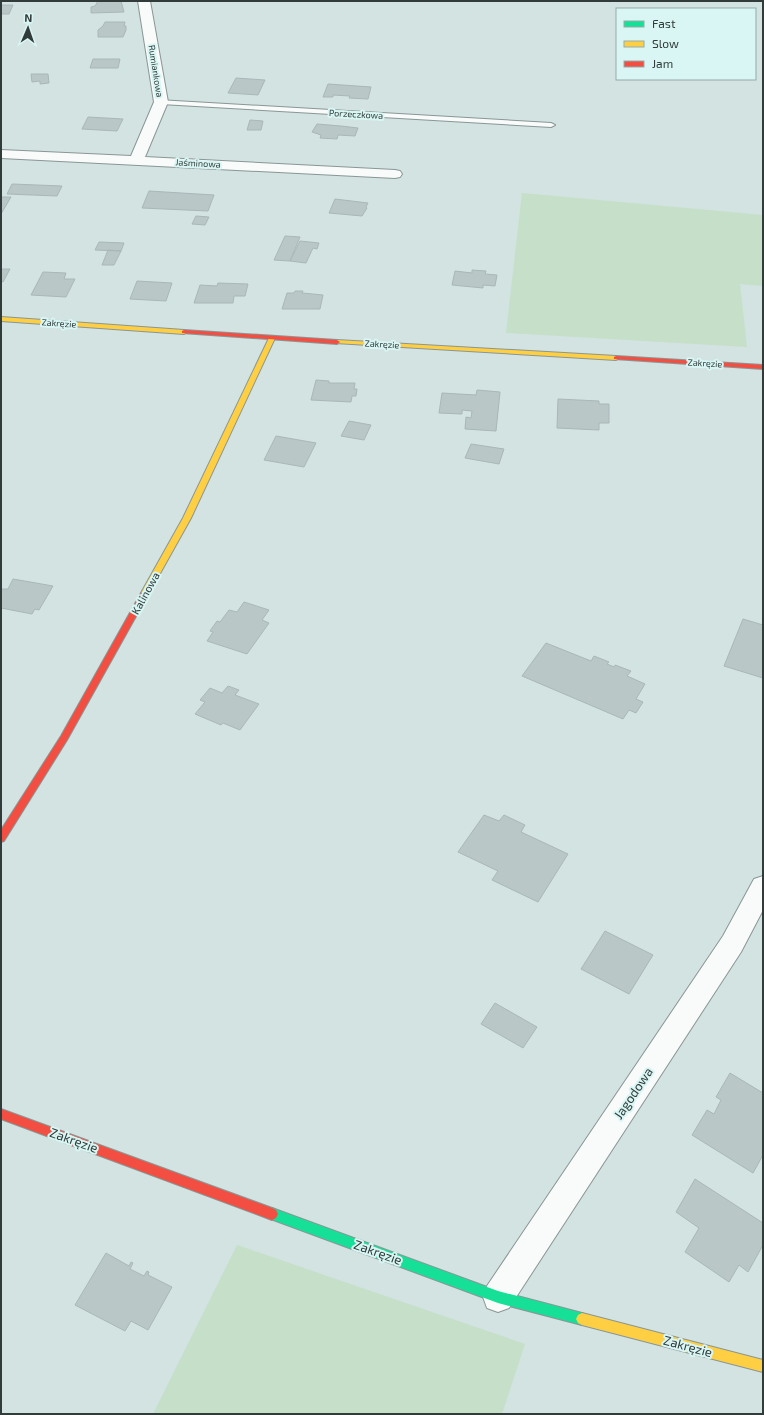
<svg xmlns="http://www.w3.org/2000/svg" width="764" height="1415" font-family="'Exo 2',sans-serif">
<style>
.green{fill:#c6dfc8}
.building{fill:#bac7c7;stroke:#aab7b8}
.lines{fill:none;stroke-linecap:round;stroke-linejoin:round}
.lane-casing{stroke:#899695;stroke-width:2}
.street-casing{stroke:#899695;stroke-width:2}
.fast-casing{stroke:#899695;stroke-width:2}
.slow-casing{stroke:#899695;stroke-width:2}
.jam-casing{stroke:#899695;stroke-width:2}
.lane{fill:#f8fbfa;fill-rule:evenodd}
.street{fill:#f8fbfa;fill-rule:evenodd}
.fast{fill:#16e098;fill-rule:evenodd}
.slow{fill:#ffcf43;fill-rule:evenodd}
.jam{fill:#f24e42;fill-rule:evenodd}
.labels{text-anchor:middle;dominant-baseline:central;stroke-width:4;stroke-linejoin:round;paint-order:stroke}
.far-street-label{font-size:9px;fill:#303b3a;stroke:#d9f6f4}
.street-label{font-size:11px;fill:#303b3a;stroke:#d9f6f4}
.near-street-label{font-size:13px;fill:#303b3a;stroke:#d9f6f4}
</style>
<rect width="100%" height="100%" fill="#d2e3e1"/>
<path class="green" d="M 522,193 L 763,215 L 763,286 L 740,284 L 747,347 L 506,333 Z
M 237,1245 L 525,1344 L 502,1414 L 153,1414 Z"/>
<path class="building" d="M 98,1 L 121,1 L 124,12 L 91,13 L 91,7 L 95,6 Z
M 1,5 L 13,5 L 9,14 L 1,14 Z
M 105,22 L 125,22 L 124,26 L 126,26 L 126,30 L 123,37 L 98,37 L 98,30 L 103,26 Z
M 93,59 L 120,59 L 118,68 L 90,68 Z
M 31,74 L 48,74 L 49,83 L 40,84 L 40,81 L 32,82 Z
M 236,78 L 265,80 L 258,95 L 228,93 Z
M 328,84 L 371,87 L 368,99 L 349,98 L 350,96 L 333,95 L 333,97 L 323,97 Z
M 88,117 L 123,119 L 117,131 L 82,129 Z
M 250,120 L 263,121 L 261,130 L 247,130 Z
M 317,124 L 341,126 L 358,128 L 355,136 L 338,135 L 337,139 L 320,138 L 321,135 L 312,132 Z
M 12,184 L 62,186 L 57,196 L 7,194 Z
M 149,191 L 214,195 L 208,211 L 142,208 Z
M 1,197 L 11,197 L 1,214 Z
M 335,199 L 368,203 L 366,207 L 367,208 L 362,216 L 329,213 Z
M 196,216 L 209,217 L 205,225 L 192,224 Z
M 285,236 L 300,237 L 290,261 L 274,260 Z
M 300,241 L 319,243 L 317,249 L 313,248 L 306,263 L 290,261 Z
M 99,242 L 124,243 L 121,251 L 95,250 Z
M 108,250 L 121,251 L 114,265 L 102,265 Z
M 1,269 L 10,269 L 3,282 L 1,281 Z
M 472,270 L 486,271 L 485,274 L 497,275 L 495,286 L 483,285 L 483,288 L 452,285 L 455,271 L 472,273 Z
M 43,272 L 66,273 L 64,279 L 75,279 L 66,297 L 31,295 Z
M 137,281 L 172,283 L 166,301 L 130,299 Z
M 218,283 L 248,284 L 245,296 L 234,296 L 233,303 L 194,303 L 200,285 L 217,286 Z
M 295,291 L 303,291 L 302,293 L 323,295 L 320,309 L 282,309 L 287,293 L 294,293 Z
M 316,380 L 329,381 L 329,383 L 355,383 L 354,389 L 357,389 L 356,396 L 352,396 L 351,402 L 311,400 Z
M 477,390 L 500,392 L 496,431 L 465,429 L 466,417 L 471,418 L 472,411 L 462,410 L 462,414 L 439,413 L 442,393 L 476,395 Z
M 558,399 L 599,401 L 599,404 L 609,404 L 609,423 L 599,423 L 599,430 L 557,428 Z
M 349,421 L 371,425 L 364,440 L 341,436 Z
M 276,436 L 316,443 L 304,467 L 264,460 Z
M 471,444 L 504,449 L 499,464 L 465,458 Z
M 13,579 L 53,586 L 39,610 L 35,609 L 32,614 L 1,608 L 1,589 L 8,589 Z
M 244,602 L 269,610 L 262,620 L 269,623 L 247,654 L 207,641 L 213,632 L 210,631 L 217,621 L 220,622 L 229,610 L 237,612 Z
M 743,619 L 763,625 L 763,678 L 724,666 Z
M 546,643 L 591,661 L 594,656 L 609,662 L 607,664 L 614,667 L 615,665 L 631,671 L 627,676 L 645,684 L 636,699 L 643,702 L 636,713 L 629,710 L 623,719 L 522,676 Z
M 228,686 L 239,690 L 235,695 L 259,704 L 240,730 L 223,723 L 221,725 L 195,714 L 205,702 L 200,700 L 210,688 L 222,693 Z
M 484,815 L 499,821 L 504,815 L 525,825 L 521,832 L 568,854 L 538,902 L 492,880 L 498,871 L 458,852 Z
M 605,931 L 653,955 L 629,994 L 581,969 Z
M 495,1003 L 537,1027 L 523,1048 L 481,1024 Z
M 730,1073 L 763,1093 L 763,1155 L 753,1173 L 692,1135 L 707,1110 L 714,1114 L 721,1100 L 716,1097 Z
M 695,1179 L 763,1223 L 763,1245 L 748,1272 L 739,1265 L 729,1282 L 685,1252 L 699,1228 L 676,1212 Z
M 106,1253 L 129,1266 L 131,1262 L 133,1263 L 130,1269 L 144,1276 L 147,1271 L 149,1272 L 148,1275 L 172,1287 L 148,1330 L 131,1321 L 125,1331 L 75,1305 Z"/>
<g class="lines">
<g class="lane-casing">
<path id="lane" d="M 158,100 L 551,123 L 555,125 L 551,127 L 161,104 L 157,102 Z"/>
</g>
<g class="street-casing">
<path id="street" d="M 138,1 L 150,1 L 168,102 L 145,157 L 395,170 L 400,171 L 402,174 L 400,177 L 395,178 L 1,158 L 1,150 L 131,156 L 154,102 Z
M 763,876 L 763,910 L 741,952 L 509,1308 L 498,1312 L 487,1308 L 483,1297 L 487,1286 L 723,936 L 754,879 Z"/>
</g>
<g class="fast-casing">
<path id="fast" d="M 272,1208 L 498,1291 L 582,1313 L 586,1315 L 588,1319 L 586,1323 L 582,1325 L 498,1303 L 268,1218 L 266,1214 L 268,1210 Z"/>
</g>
<g class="slow-casing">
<path id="slow" d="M 1,317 L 184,330 L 187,332 L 184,334 L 1,321 Z
M 272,336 L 275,338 L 191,518 L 148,595 L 142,595 L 141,593 L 183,518 L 269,338 Z
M 337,340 L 616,356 L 619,358 L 616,360 L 335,343 L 334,342 Z
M 582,1313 L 763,1360 L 763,1372 L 582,1325 L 578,1323 L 576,1319 L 578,1315 Z"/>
</g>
<g class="jam-casing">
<path id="jam" d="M 184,330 L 337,340 L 340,342 L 337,344 L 182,333 L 182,331 Z
M 616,356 L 763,365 L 763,369 L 614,359 L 614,357 Z
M 145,590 L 149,593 L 67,740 L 4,841 L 1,842 L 1,830 L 61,736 L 141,593 Z
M 1,1109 L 272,1208 L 276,1210 L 278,1214 L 276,1218 L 272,1220 L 1,1119 Z"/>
</g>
<use href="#lane" class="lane"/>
<use href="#street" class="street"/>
<use href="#fast" class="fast"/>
<use href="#slow" class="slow"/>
<use href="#jam" class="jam"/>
</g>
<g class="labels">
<g class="far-street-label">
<text transform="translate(156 71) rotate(81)">Rumiankowa</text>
<text transform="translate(356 114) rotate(3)">Porzeczkowa</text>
<text transform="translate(198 163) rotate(3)">Jaśminowa</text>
<text transform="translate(59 323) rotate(4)">Zakręzie</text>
<text transform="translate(382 344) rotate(3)">Zakręzie</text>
<text transform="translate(705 363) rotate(3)">Zakręzie</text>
</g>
<g class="street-label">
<text transform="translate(145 593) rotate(-61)">Kalinowa</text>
</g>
<g class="near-street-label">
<text transform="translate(633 1093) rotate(-56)">Jagodowa</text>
<text transform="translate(74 1140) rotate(20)">Zakręzie</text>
<text transform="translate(378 1252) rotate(20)">Zakręzie</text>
<text transform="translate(688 1346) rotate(15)">Zakręzie</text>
</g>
</g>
<rect width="764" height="1415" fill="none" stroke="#303b3a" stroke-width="4"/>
<rect x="616" y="8" width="140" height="72" fill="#d9f6f4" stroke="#95abaa"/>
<rect x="624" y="21" width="20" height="6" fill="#16e098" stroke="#95abaa"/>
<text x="652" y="28" font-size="12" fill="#303b3a">Fast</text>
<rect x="624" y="41" width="20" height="6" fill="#ffcf43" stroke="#95abaa"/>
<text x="652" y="48" font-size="12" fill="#303b3a">Slow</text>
<rect x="624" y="61" width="20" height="6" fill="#f24e42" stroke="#95abaa"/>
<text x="652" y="68" font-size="12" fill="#303b3a">Jam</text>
<g transform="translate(28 28) rotate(2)" stroke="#d9f6f4" stroke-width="3" paint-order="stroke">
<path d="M0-3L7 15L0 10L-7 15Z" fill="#303b3a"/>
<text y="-6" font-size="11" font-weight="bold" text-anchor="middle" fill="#303b3a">N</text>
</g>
</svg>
